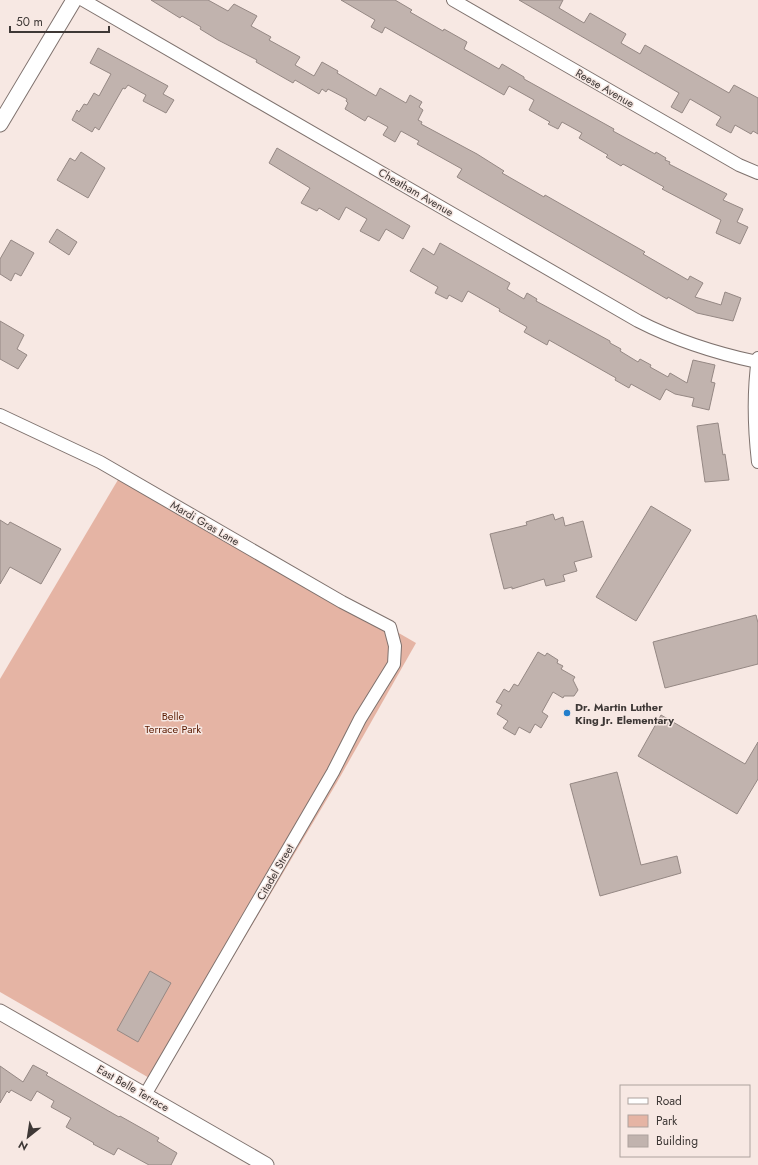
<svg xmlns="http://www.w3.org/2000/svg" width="758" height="1165" font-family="Jost,sans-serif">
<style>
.green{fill:#e5b4a4}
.building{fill:#c1b3ae;stroke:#958884}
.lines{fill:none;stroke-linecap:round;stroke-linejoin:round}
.minor-casing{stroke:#7f726e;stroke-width:14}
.tertiary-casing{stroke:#7f726e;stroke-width:17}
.minor{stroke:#fff;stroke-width:12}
.tertiary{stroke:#fff;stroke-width:15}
.poi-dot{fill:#247fcc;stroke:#f7e8e3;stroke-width:1.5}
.labels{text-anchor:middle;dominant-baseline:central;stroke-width:3;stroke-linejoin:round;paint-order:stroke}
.street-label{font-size:11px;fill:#3e3836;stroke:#f7e8e3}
.poi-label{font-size:11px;font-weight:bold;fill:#3e3836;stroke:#f7e8e3;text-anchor:start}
.park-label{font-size:11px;fill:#5c1b02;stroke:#f7e8e3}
</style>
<rect width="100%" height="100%" fill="#f7e8e3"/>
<path class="green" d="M 122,473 L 416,643 L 336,784 L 158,1083 L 0,992 L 0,679 Z"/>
<path class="building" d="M 151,0 L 208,0 L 228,11 L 234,4 L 257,16 L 251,26 L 271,37 L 269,40 L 300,57 L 295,65 L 314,76 L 322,62 L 338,71 L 337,73 L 376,96 L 380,88 L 406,103 L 410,95 L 422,102 L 419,107 L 423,110 L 418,120 L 422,122 L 421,124 L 477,154 L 504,171 L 502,173 L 544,197 L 545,195 L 645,252 L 643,254 L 688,280 L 690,276 L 703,283 L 695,297 L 721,305 L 725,292 L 741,298 L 733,321 L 697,313 L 668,297 L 667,299 L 457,177 L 462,169 L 417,144 L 419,141 L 401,131 L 395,142 L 383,135 L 388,127 L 368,116 L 365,121 L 345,109 L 348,103 L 346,101 L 347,99 L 328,89 L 326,92 L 322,89 L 319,94 L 295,80 L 293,83 L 256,62 L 257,60 L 218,40 L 200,29 L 201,27 L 182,16 L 180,18 Z
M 341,0 L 395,0 L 412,10 L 410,12 L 443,31 L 444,29 L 467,42 L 464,49 L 499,69 L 502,64 L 524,77 L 524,79 L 614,129 L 613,131 L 655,154 L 656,152 L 666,158 L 665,160 L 670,162 L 669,164 L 727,194 L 723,200 L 743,209 L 737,222 L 748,227 L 740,244 L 716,233 L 721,220 L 662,189 L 664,187 L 623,164 L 621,166 L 606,157 L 608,155 L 579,138 L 582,133 L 562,122 L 558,129 L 548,124 L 550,122 L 529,110 L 534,100 L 509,86 L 504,95 L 385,27 L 382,33 L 371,27 L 375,20 Z
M 519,0 L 563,0 L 559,8 L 584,23 L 590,13 L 626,34 L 621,43 L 640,54 L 645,45 L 729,93 L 734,85 L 758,98 L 758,134 L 753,131 L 751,134 L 735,125 L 731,133 L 716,125 L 721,117 L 690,99 L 682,113 L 671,107 L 679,93 Z
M 98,48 L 168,86 L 163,94 L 174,100 L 166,113 L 143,101 L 146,95 L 128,85 L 125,89 L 123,88 L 99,130 L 95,127 L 92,132 L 72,120 L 77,110 L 79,112 L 84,104 L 87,105 L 94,93 L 99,96 L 111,74 L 90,63 Z
M 277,148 L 410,226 L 403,239 L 386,229 L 379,241 L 360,231 L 367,219 L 346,207 L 339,220 L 319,208 L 317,211 L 301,203 L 310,188 L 269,163 Z
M 81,152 L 105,168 L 88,198 L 57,180 L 70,158 L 75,161 Z
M 57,229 L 77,242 L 69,255 L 49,242 Z
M 11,240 L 34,253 L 21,276 L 15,273 L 11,281 L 0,274 L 0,259 Z
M 440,243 L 510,283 L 507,289 L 524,299 L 527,293 L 537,299 L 536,301 L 610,341 L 610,343 L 621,349 L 620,351 L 638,362 L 640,359 L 651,365 L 650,367 L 668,377 L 670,373 L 687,383 L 693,360 L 715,365 L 711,382 L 715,383 L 709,410 L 692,406 L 694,398 L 675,394 L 666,389 L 660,400 L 631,384 L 629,388 L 615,380 L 616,378 L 549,340 L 547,345 L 524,332 L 527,327 L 499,311 L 500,309 L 468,291 L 462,302 L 449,295 L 447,299 L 435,293 L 438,287 L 410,271 L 423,248 L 434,255 Z
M 0,321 L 24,335 L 17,349 L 27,355 L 18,369 L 0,359 Z
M 718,423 L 723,455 L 725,454 L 729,480 L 705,482 L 697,426 Z
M 651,506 L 691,530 L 636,621 L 596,597 Z
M 553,514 L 555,520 L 563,517 L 565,526 L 583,521 L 592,557 L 574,562 L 577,571 L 563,575 L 565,581 L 546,586 L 544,579 L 512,589 L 512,587 L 504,589 L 490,534 L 527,525 L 526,522 Z
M 0,520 L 8,525 L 10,522 L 61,549 L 41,584 L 10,567 L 0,584 Z
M 756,615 L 758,623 L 758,664 L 665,688 L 653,642 Z
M 538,652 L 545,656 L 547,653 L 558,660 L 557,663 L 563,666 L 561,669 L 575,677 L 573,680 L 578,690 L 574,696 L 564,696 L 563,698 L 553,692 L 542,712 L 548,716 L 541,728 L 535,724 L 530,733 L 519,727 L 515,735 L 503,728 L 508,721 L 497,714 L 502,705 L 496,702 L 504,689 L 509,692 L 514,684 L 518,686 Z
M 661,715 L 745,764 L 758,742 L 758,779 L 737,814 L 638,756 Z
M 617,772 L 641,865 L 677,856 L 681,873 L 600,896 L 570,784 Z
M 150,971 L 171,983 L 138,1042 L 117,1030 Z
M 33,1065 L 48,1073 L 46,1075 L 119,1117 L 120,1116 L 159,1138 L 157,1141 L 177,1153 L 171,1165 L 149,1165 L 118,1148 L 114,1155 L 93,1144 L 94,1143 L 66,1127 L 71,1118 L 51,1107 L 54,1101 L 37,1091 L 31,1101 L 11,1090 L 9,1093 L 7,1091 L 0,1103 L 0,1066 L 23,1082 Z"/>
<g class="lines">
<g class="minor-casing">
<path id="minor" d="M 83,0 L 638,321 C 677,341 715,353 757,362
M 453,0 L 739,165 L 758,173
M 758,358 C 753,393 754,427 758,462
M 0,415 L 100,462 L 342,602 L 390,627 L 395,646 L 394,664 L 360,719 L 333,772 L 145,1095"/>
</g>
<g class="tertiary-casing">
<path id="tertiary" d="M 0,124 L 74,0
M 0,1012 L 266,1165"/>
</g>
<use href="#minor" class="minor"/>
<use href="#tertiary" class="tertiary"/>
</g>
<circle class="poi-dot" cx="567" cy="713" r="4"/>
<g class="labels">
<g class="street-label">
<text transform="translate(605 88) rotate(30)">Reese Avenue</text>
<text transform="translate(416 192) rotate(30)">Cheatham Avenue</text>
<text transform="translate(205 523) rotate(30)">Mardi Gras Lane</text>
<text transform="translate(275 872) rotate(-60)">Citadel Street</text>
<text transform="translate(133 1088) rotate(30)">East Belle Terrace</text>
</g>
<g class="poi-label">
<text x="575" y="707">Dr. Martin Luther<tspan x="575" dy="13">King Jr. Elementary</tspan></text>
</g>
<g class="park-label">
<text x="173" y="716">Belle<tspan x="173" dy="13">Terrace Park</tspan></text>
</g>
</g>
<rect x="620" y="1085" width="130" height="72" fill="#f7e8e3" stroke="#ada29e"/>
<rect x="628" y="1098" width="20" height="6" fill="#ffffff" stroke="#ada29e"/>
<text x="656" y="1105" font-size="12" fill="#3e3836">Road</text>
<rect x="628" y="1115" width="20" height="12" fill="#e5b4a4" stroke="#ada29e"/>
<text x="656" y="1125" font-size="12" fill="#3e3836">Park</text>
<rect x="628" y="1135" width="20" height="12" fill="#c1b3ae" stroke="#ada29e"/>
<text x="656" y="1145" font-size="12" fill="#3e3836">Building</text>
<g transform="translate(28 1137) rotate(210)" stroke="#f7e8e3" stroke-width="3" paint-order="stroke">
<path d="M0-3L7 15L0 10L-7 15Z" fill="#3e3836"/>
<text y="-6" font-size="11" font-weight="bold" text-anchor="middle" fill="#3e3836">N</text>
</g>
<path d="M10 26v6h99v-6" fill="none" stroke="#3e3836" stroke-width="2"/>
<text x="16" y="26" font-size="12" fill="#3e3836" stroke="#f7e8e3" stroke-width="3" paint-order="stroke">50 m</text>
</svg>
